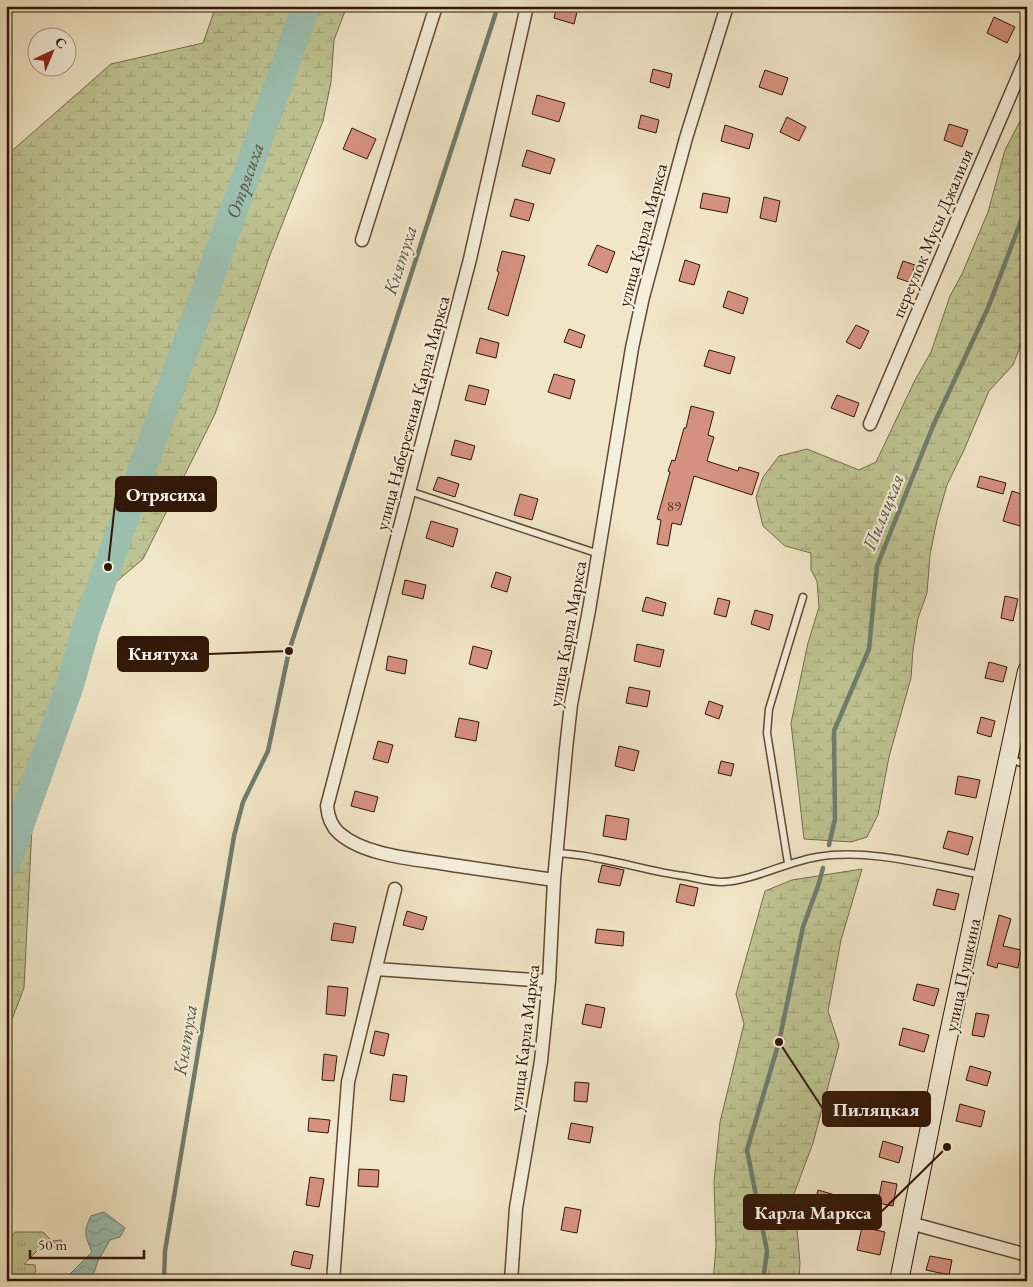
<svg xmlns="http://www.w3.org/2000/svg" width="1033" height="1287" font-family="'EB Garamond',serif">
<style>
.grass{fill:url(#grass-tufts);stroke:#776c4c}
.wetland{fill:url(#wetland-marsh);stroke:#776c4c}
.water{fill:url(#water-waves);stroke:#717c6c}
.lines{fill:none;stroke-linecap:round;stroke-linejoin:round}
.stream{stroke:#717c6c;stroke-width:4.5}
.river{stroke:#9cc0b0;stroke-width:28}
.building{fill:#d69281;stroke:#301607}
.lane-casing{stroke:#604a37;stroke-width:9}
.street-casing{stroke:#604a37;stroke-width:15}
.secondary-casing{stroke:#301607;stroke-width:20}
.lane{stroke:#f6efdb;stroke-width:6}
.street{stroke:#f6efdb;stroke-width:12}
.secondary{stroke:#f6efdb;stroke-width:18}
.labels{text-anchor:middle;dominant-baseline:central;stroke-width:4.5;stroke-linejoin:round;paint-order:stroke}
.number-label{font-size:15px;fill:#5a3526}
.street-label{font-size:18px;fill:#301607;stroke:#f6efdb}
.water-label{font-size:19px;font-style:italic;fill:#565242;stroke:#f6efdb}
.leader{fill:none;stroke:#301607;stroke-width:2}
.callout-dot{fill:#301607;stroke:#f6efdb;stroke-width:2}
.callout{fill:#301607;stroke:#301607;stroke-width:2}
.callout-label{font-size:19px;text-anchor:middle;font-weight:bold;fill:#fff}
</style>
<defs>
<pattern id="grass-tufts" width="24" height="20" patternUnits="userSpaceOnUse" patternTransform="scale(1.25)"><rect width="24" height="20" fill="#bec392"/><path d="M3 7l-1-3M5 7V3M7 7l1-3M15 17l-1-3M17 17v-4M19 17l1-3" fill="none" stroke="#a4a77c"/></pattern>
<pattern id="wetland-marsh" width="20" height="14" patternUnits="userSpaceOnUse" patternTransform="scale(1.25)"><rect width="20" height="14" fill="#bec392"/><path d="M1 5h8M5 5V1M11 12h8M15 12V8" fill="none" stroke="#a4a77c"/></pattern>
<pattern id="water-waves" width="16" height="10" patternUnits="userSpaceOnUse" patternTransform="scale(1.25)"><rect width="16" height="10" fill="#9cc0b0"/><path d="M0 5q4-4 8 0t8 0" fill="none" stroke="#87a496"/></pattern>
</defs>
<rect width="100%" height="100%" fill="#f1e6c7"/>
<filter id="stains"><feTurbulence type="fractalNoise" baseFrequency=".004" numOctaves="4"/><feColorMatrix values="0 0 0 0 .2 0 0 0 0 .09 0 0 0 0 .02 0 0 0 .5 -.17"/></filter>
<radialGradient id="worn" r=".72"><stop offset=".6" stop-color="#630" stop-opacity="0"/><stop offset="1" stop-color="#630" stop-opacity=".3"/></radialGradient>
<path class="grass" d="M 15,1232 L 43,1232 L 52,1241 L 61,1240 L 65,1249 L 56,1247 L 41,1247 L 24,1264 L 35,1265 L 36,1271 L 28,1281 L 6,1281 L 6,1246 Z"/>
<path class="wetland" d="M 216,6 L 347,6 L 334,40 L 331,82 L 323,121 L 270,255 L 215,414 L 143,559 L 97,598 L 86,628 L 36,745 L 24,988 L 6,1035 L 6,156 L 111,64 L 203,43 Z
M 1027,108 L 1027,322 L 1025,334 L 1013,365 L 989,391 L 964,450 L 947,485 L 937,520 L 930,555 L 927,593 L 918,618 L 913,650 L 911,678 L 889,757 L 878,815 L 867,837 L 851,842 L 804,839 L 791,723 L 808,643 L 819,607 L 817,581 L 811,570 L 811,553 L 785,546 L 763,526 L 756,497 L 763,477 L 779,456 L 807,449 L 859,470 L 876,462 L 915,380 L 931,352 L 950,296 L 962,274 L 988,212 L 1005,150 Z
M 862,869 L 841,940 L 828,1011 L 839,1045 L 813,1143 L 794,1194 L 800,1263 L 799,1281 L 713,1281 L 716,1247 L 714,1182 L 720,1122 L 744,1024 L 736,994 L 765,891 L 792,880 Z"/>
<path class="water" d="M 104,1212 L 125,1228 L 120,1237 L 110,1240 L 98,1261 L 91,1281 L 63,1281 L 92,1252 C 85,1235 83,1233 91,1216 Z"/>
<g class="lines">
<path class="stream" d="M 829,845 L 835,819 L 834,731 L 869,649 L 877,566 L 933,426 L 988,308 L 1027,205
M 164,1281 L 165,1251 L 234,836 L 243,802 L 268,751 L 289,651 L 498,6
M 763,1281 L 767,1251 L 747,1150 L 779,1042 L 803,927 L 818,886 L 823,868"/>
<path class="river" id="s1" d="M 6,865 L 70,685 L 86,628 L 306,6"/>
</g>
<path class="building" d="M 557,6 L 577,12 L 574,24 L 554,18 Z
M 994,17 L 1015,27 L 1007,43 L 987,33 Z
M 653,69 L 672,74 L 669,88 L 650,82 Z
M 765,70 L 788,78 L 782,95 L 759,87 Z
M 537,95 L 565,103 L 559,122 L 532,114 Z
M 641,115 L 659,120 L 656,133 L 638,128 Z
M 787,117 L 806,127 L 799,141 L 780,132 Z
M 949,124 L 968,130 L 962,147 L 944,140 Z
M 725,125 L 753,134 L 749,149 L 721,141 Z
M 352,128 L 376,139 L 367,159 L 343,149 Z
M 527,150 L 555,159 L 550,174 L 522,166 Z
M 703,193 L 730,198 L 727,213 L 700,208 Z
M 764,197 L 780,201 L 776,222 L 760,218 Z
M 515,199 L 534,204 L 529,221 L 510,216 Z
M 597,245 L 615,252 L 607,273 L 588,265 Z
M 502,251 L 525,256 L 508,316 L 488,309 L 499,272 L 497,271 Z
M 685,260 L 700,265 L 694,285 L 679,281 Z
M 903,261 L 915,265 L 909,282 L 897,278 Z
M 728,291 L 748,298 L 743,314 L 723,307 Z
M 856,325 L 869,331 L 860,349 L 846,342 Z
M 569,329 L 585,335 L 581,348 L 564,342 Z
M 480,338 L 499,343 L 496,358 L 476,353 Z
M 709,350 L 735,357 L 730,374 L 704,366 Z
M 554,374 L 575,380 L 570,399 L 548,392 Z
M 469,385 L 489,390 L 485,405 L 465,400 Z
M 837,395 L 859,403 L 854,417 L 831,408 Z
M 691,406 L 714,412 L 708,435 L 714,437 L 707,461 L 738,471 L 739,467 L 759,473 L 752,495 L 694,476 L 681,525 L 672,523 L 668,546 L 657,544 L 661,520 L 657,519 L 670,472 L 668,471 L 672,460 L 675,461 L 684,428 L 686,428 Z
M 455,440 L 475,446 L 471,460 L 451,455 Z
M 980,476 L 1006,483 L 1003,494 L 977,487 Z
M 438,477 L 459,484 L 455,497 L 433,490 Z
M 1012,491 L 1027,496 L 1027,528 L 1003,521 Z
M 520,494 L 538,499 L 532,520 L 514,515 Z
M 431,521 L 458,529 L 453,547 L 426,538 Z
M 496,572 L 511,577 L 507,592 L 491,587 Z
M 405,580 L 426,585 L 423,599 L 402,594 Z
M 1005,596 L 1018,599 L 1013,621 L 1001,618 Z
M 646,597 L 666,603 L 663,616 L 642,611 Z
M 718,598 L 730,601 L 726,617 L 714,614 Z
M 755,610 L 773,615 L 769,630 L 751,624 Z
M 637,644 L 664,650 L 660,667 L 634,661 Z
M 473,646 L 492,651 L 487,669 L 469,664 Z
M 388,656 L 407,660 L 405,674 L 386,670 Z
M 989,662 L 1007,667 L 1003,682 L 985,678 Z
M 629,687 L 650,691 L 647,707 L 626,703 Z
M 709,701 L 723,706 L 719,719 L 705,714 Z
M 981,717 L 995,721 L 991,737 L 977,733 Z
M 459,718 L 479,722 L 476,741 L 455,737 Z
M 378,741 L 393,745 L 388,763 L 373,759 Z
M 619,746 L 639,751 L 634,771 L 615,766 Z
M 721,761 L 734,764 L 731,776 L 718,773 Z
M 958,776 L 980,780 L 976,798 L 955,794 Z
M 355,791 L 378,797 L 374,812 L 351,806 Z
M 606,815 L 629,819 L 626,840 L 603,836 Z
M 948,831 L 973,837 L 968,855 L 943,848 Z
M 602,865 L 624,870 L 620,886 L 598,882 Z
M 680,884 L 698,888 L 694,906 L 676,902 Z
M 937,889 L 959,894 L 955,910 L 933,905 Z
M 407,911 L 427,917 L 423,930 L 403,925 Z
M 999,915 L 1011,919 L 1003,946 L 1021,950 L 1018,968 L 998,963 L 997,968 L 987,965 Z
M 334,923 L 356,927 L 353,943 L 331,940 Z
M 597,929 L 624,932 L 623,946 L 595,943 Z
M 917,984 L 939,989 L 934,1006 L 913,1000 Z
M 328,986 L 348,988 L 345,1016 L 326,1014 Z
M 586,1004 L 605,1008 L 601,1028 L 582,1024 Z
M 976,1013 L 989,1015 L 984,1037 L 972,1035 Z
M 903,1028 L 929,1035 L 924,1052 L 899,1045 Z
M 375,1031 L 389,1034 L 384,1056 L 370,1053 Z
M 324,1054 L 337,1056 L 334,1081 L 322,1080 Z
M 970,1066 L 991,1072 L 987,1086 L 966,1080 Z
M 393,1074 L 407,1076 L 404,1102 L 390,1100 Z
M 575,1082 L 589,1083 L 587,1102 L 574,1101 Z
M 960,1104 L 985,1111 L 981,1127 L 956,1121 Z
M 309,1118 L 330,1120 L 328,1133 L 308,1131 Z
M 571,1123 L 593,1127 L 590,1143 L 568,1139 Z
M 883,1141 L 903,1147 L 899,1163 L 879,1157 Z
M 359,1169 L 379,1170 L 378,1187 L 358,1186 Z
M 310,1177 L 324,1179 L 319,1207 L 306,1205 Z
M 882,1181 L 897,1184 L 893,1206 L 878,1203 Z
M 818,1190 L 852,1200 L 849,1211 L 815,1201 Z
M 565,1207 L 581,1210 L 577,1233 L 561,1230 Z
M 862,1227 L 885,1232 L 880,1255 L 857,1250 Z
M 294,1251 L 313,1255 L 310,1269 L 291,1265 Z
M 930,1256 L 952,1260 L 949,1275 L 926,1270 Z"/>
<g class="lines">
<g class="lane-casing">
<path id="lane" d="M 409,491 L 599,554
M 1010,759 L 1027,765
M 557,853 C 570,854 583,855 595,858 C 625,863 654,872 684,876 C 696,878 710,882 722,882 C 752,881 786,862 817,857 C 870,848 931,866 983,875
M 788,863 L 767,733 L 769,709 L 803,597"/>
</g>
<g class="street-casing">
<path id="street" d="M 527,6 L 470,259 L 327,806 C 328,817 331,826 339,833 C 366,857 418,859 452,865 C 486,870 520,875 554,880
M 362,240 L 436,6
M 870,424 L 1027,56
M 376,969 L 549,981
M 910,1223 L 1027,1255
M 333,1281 L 348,1082 L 395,889
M 511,1281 L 516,1208 L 541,1061 L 549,981 L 554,880 L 566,749 L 571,704 L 589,610 L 632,348 L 643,297 L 686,138 L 727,6"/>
</g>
<g class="secondary-casing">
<path id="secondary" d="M 899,1281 L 946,1047 L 1027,671"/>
</g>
<use href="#lane" class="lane"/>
<use href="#street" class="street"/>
<use href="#secondary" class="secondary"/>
</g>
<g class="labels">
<g class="number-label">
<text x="674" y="505">89</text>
</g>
<g class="street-label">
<text transform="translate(932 233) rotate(-67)">переулок Мусы Джалиля</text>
<text transform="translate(642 235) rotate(-75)">улица Карла Маркса</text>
<text transform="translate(412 413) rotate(-75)">улица Набережная Карла Маркса</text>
<text transform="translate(567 634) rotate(-80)">улица Карла Маркса</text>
<text transform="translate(962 975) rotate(-78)">улица Пушкина</text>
<text transform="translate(524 1038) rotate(-83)">улица Карла Маркса</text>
</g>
<g class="water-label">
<text stroke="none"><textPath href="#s1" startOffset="725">Отрясиха</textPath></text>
<text transform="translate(400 260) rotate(-72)">Княтуха</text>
<text transform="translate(883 512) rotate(-68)">Пиляцкая</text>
<text transform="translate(185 1040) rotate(-81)">Княтуха</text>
</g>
</g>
<path class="leader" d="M108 567L116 494M289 651L208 654M779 1042L823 1109M947 1147L881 1212"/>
<g class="callout-dot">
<circle cx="108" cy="567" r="5"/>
<circle cx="289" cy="651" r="5"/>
<circle cx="779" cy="1042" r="5"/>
<circle cx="947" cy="1147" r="5"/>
</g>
<g class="callout">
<rect x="116" y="477" width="100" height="34" rx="5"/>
<rect x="118" y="637" width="90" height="34" rx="5"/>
<rect x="823" y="1092" width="107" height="34" rx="5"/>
<rect x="744" y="1195" width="137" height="34" rx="5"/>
</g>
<g class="callout-label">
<text x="166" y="501">Отрясиха</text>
<text x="163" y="660">Княтуха</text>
<text x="876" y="1116">Пиляцкая</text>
<text x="813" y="1219">Карла Маркса</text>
</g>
<rect width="1033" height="1287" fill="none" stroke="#f1e6c7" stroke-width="25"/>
<rect x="8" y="8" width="1018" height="1272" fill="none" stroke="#301607" stroke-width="2.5"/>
<rect x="12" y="12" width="1008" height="1262" fill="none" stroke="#301607"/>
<g transform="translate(52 52) rotate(44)"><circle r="24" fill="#f6efdb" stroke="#a79886"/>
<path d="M0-4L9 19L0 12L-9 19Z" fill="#8f2418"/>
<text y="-8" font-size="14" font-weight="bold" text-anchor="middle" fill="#301607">С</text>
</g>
<path d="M30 1250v8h114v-8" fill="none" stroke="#301607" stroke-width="2.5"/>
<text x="38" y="1250" font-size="15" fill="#301607" stroke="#f6efdb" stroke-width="4" paint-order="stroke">50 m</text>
<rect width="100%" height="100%" filter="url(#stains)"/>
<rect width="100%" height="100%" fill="url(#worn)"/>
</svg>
